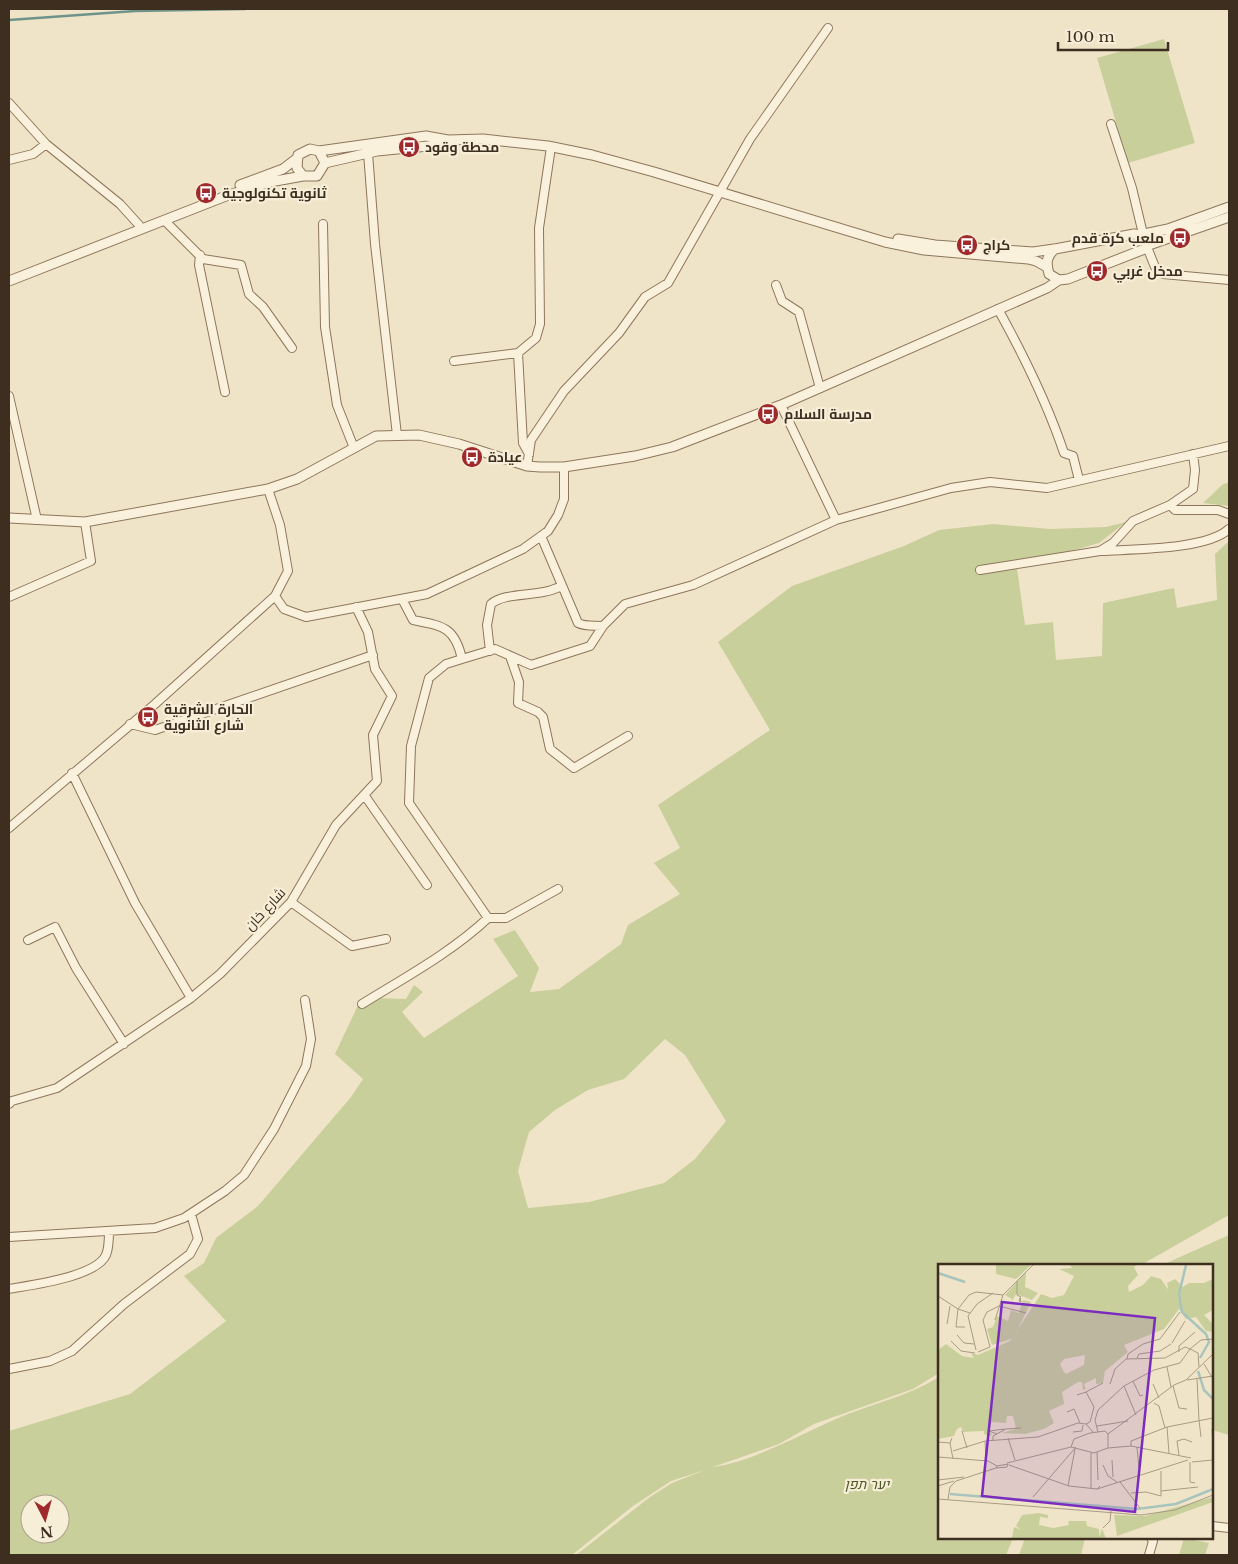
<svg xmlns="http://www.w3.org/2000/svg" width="1238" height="1564" font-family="'Libre Baskerville',Cairo,Heebo,serif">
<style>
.green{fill:#c9cf9b;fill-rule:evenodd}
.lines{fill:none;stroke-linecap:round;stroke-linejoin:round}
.stream{stroke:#6f938a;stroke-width:2.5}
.minor-casing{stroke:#8d765c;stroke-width:10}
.tertiary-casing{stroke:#8d765c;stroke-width:11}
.minor{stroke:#faf1dc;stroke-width:8}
.tertiary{stroke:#faf1dc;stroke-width:9}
.labels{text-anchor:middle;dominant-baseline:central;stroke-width:4.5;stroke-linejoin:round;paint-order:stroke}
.poi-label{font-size:14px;font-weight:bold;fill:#3d2e20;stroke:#f7eed8;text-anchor:start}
.street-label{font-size:14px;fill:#3d2e20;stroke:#f7eed8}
.park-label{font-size:14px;font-style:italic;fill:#4d5a26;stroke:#f7eed8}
.inset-river{fill:none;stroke:#a9c4bc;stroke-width:2.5}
.inset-road{fill:none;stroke:#a89b85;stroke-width:1}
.view{fill:#7b2cbf;fill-opacity:0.15;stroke:#7b2cbf;stroke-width:2.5}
.inset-edge{fill:none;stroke:#3d2e20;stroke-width:2.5}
</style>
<rect width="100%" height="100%" fill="#f0e4c8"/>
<path class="green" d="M 1164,39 L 1195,143 L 1128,163 L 1097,58 Z
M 1229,482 L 1229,506 L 1203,503 L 1222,485 Z
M 1126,522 L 1099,543 L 1046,558 L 1016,561 L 1025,625 L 1053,622 L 1056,660 L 1102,656 L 1103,603 L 1174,588 L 1177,608 L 1217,600 L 1215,554 L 1229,541 L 1229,1215 L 1141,1265 L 939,1265 L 939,1373 L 913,1389 L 814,1424 L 779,1444 L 713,1467 C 759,1460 805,1431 848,1414 C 879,1402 910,1395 939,1377 L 939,1538 L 1013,1538 L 1006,1555 L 576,1555 L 650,1497 L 672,1483 L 705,1470 L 671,1481 L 633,1506 L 572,1555 L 9,1555 L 9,1431 L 130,1394 L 226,1321 L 184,1276 L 204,1263 L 216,1238 L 258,1206 L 351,1097 L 363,1079 L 335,1054 L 359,1003 L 378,998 L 406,999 L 414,985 L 423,992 L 402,1012 L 424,1038 L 518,976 L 493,939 L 515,930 L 539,968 L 530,992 L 559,989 L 621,944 L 628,925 L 680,894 L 654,863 L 680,848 L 658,805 L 770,730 L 718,642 L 792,586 L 904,546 L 939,530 L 993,524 L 1050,529 L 1106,527 ZM 665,1039 L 685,1055 L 726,1121 L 695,1159 L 664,1183 L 589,1202 L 528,1208 L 518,1171 L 529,1132 L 555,1110 L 588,1090 L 624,1079 ZM 30,1504 L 60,1504 L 60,1534 L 30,1534 Z
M 1229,1235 L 1229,1435 L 1212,1430 L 1212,1265 L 1162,1265 Z
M 1025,1538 L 1085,1538 L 1081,1555 L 1019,1555 Z
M 1184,1538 L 1209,1543 L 1205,1555 L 1179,1555 Z"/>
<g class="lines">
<path class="stream" d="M 9,20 L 135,11 L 245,9"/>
<g class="minor-casing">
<path id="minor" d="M 9,103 L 46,144 L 120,204 L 139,225
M 1111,124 L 1132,188 L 1143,234
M 368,153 L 375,244 L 397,435
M 9,160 L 33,154 L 46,144
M 165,221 L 203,259 L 241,265 L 249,294 L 263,307 L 292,348
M 323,224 L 325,327 L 337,405 L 354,448
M 1147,247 L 1155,267 L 1163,274 L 1229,280
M 200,255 L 199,265 L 225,392
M 776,285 L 782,301 L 799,312 L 820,388
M 998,309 C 1024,356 1047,402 1064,453 L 1073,456 L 1079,480
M 454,361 L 518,353
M 9,396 L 37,520
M 781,405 L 836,520
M 529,454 L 523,443 L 518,353 L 536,338 L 540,324 L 539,228 L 551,147
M 527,466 L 531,440 L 564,391 L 619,333 L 645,297 L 668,283 L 750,139 L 828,28
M 1170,505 L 1175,510 L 1218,510 L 1229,514
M 541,536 L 578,623 C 586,627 594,625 603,626
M 1102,551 C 1134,549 1206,550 1229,529
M 980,570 L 1100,551 L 1113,543 L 1133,521 L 1170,505 L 1193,489 L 1195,470 L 1193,454
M 275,596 L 284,609 L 306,617 L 427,594 L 523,549 L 548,531 L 558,515 L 564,499 L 564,467
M 9,597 L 91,561 L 85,522
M 402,599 L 413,620 C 443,626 455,627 462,659 L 495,649 L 531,665 L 590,646 L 603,626 L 625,604 L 693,585 L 836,520 L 951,488 L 990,482 L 1047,488 L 1229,446
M 490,651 L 487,625 L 491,604 C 506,591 540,598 561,586
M 510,656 L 519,682 L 518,703 L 538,712 L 543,717 L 550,749 L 574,768 L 628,736
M 462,659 L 446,664 L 429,678 L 411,746 L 409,803 L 488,918 L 506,918 L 558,889
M 130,724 L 155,730 L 373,655
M 72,773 L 135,903 L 191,998
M 365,796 L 427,885
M 9,828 L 155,704 L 275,596 L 288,571 L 280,525 L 268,489
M 291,902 L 352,946 L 386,939
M 28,940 L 55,927 L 76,968 L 124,1044
M 362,1004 C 404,978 452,952 488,918
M 9,1104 L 12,1101 L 57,1088 L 191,998 L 220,974 L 291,902 L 336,825 L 377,781 L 373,735 L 392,696 L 375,669 L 368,632 L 356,607
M 9,1237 L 155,1228 L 184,1218 L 225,1191 L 244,1175 L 274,1129 L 306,1066 L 311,1039 L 305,1000
M 9,1289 C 31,1285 96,1277 106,1255 C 109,1248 109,1239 109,1231
M 9,1369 L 50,1361 L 72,1351 L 124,1304 L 190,1254 L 198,1239 L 191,1214
M 1212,1526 L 1229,1528
M 1149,1555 L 1153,1541 L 1151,1538"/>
</g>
<g class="tertiary-casing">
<path id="tertiary" d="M 319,151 L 426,136 L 448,140 L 483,139 L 548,146 L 592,155 L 654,172 L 885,242 L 924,250 L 1028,259 L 1036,261 L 1047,267
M 325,163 L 377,151 L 428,146 L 445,141
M 240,185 L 283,169 L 296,159
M 1134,234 L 1147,236 L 1149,244 L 1147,248 L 1068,279 L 1059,280 L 1049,274 C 1046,263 1046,256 1055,249 Z
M 1144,234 L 1168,229 L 1229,207
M 898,239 L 935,245 L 1033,252 L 1054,249
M 1149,245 L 1229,217
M 9,281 L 226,196 L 270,182 L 303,176 L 317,176 L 325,163 L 319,151 L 310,149 L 298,155 L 297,168 L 303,176
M 9,518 L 85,522 L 268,489 L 297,479 L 376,436 L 419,435 L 459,444 L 527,466 L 540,467 L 564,467 L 635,456 L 672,447 L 781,405 L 1047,288 L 1059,280"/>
</g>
<use href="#minor" class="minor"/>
<use href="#tertiary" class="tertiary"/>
</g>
<defs>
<g id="bus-disc" transform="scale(1.125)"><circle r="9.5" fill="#9e2a2b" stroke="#f7eed8"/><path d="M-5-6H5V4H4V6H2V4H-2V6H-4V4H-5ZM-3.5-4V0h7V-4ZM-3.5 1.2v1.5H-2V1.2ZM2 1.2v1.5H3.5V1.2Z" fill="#fff"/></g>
</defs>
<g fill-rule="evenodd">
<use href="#bus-disc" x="409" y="147"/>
<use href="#bus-disc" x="206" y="193"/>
<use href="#bus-disc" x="1180" y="238"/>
<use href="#bus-disc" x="967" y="245"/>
<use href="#bus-disc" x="1097" y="271"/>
<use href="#bus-disc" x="768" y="414"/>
<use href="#bus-disc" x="472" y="457"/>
<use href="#bus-disc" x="148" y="717"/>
</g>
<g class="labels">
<g class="poi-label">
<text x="425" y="147">محطة وقود</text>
<text x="222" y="193">ثانوية تكنولوجية</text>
<text x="1164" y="238" text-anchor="end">ملعب كرة قدم</text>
<text x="983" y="245">كراج</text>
<text x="1113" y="271">مدخل غربي</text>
<text x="784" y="414">مدرسة السلام</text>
<text x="488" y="457">عيادة</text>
<text x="164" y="709">الحارة الشرقية<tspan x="164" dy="16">شارع الثانوية</tspan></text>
</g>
<g class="street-label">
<text transform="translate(265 909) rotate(-47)">شارع خان</text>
</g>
<g class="park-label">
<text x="867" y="1484">יער תפן</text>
</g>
</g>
<g transform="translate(938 1264)">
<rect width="275" height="275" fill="#f0e4c8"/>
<path d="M 58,1 L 93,1 L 78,15 L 58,10 ZM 132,1 L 199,1 L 196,3 L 200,11 L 190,22 L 191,28 L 205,21 L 213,12 L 223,15 L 229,24 L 227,30 L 230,23 L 229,19 L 237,15 L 245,23 L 251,19 L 266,19 L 275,15 L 275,46 L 266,51 L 275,60 L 275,68 L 268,67 L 258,53 L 248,55 L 241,45 L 226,65 L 186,81 L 190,88 L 167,107 L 165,119 L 158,120 L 158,114 L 146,120 L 148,125 L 145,126 L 144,118 L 140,118 L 124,128 L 126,140 L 111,147 L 116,159 L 106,165 L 87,170 L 64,169 L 78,165 L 75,152 L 69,152 L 68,159 L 54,158 L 50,168 L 54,170 L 52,172 L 46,170 L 46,167 L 25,168 L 23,163 L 19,165 L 16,172 L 0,175 L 0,86 L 8,80 L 24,92 L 36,94 L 33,89 L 40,91 L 72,77 L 103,30 L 114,34 L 126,31 L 136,12 L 121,5 L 134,4 ZM 147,91 L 146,101 L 128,110 L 126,108 L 122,100 L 126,95 ZM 88,8 L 87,23 L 100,29 L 94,36 L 78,30 L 73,39 L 74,35 L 67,31 ZM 85,36 L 93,38 L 79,67 L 73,75 L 54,81 L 49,65 L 55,63 L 59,52 L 70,57 L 73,46 L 81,49 ZM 275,233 L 275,238 L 179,272 L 176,251 L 207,252 ZM 101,249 L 110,251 L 110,254 L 102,253 L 101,261 L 115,264 L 131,261 L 130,257 L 148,257 L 149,262 L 161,265 L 161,273 L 164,265 L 168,274 L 74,274 L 76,263 L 83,266 L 78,262 L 84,251 Z" fill="#c9cf9b" fill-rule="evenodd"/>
<path class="inset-river" d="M 248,1 L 241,30 L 244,48 L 268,70 L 271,78 L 262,94M 0,9 L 27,18M 260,107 L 266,126 L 275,135M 12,230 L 199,245 L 238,240 L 275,225"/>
<path class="inset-road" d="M 79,17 L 79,31 L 83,33 L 82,34 L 81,37 L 83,38 L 82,34M 0,32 L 20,45 L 31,31 L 38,28 L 65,31 L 95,1M 57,56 L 65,31M 9,60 L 12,42M 27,63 L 18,63 L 20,45 L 32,49M 19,71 L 26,79 L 36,80M 13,77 L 23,87 L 37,89M 234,79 L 247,57M 38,86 L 30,52 L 39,40 L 55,29M 40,88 L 52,83 L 45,56 L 49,48 L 61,42 L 88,49M 241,88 L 241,82 L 257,68M 199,94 L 201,90 L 222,87 L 233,80M 189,95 L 190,90 L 205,80 L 222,75 L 242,48M 266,100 L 275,115M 229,103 L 233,123M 259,115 L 261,156M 249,116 L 275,112M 195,117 L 202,132 L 205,131M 172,120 L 177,105 L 188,95 L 227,94 L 247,83 L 252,85 L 263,76 L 275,75M 215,120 L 221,134M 186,122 L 198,151M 235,122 L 241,144 L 249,145M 148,128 L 165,119M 139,131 L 148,128 L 156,143 L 152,158 L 148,160M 216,139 L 221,142 L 227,164M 129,148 L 136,145 L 142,159M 261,156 L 263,173M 159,162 L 190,157M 229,163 L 231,189M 274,165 L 275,183M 24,167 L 29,184M 135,168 L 144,167 L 145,161M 160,168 L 157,156 L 160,146 L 186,122 L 216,106 L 242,99 L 252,85 L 260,89 L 261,103M 59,170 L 51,167 L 67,165M 70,174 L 77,196M 55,176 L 55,172 L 68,165 L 83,164M 47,177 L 48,197M 0,178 L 12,179 L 14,174M 12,179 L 15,195M 193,182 L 193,177 L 229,163 L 275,154M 133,183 L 136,175 L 152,169 L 167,167 L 170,170M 199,183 L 201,204M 170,184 L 170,170 L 236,121 L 248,116 L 275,90M 15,187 L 47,177 L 100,173 L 140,159 L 148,160 L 155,168M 159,188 L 160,216M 241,191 L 239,177 L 246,175 L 254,178M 0,193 L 50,197 L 59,202M 174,196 L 175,213M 252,198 L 252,218 L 257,219M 254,198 L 275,196M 69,199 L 133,183 L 156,189 L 170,184 L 193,182 L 253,194M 70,200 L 69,203 L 58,204 L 59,202 ZM 71,201 L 131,222 L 159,225M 165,201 L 170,212 L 179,218M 0,216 L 26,213M 182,218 L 202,244M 0,222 L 16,217M 130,222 L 137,185M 162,222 L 159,225 L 250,196M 153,224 L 153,189M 223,227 L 260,223M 193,229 L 208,228 L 223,232 L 223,207M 95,233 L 138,183M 0,235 L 203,251 L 237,246 L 275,231M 10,235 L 12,223 L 18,217 L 58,204M 165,264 L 172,257 L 173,247"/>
<path class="view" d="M 64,38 L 217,54 L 197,248 L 44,232 Z"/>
<rect width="275" height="275" class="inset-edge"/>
</g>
<rect width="1238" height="1564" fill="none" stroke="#3d2e20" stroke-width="20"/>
<g transform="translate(45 1519) rotate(174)"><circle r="24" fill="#f7eed8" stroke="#ada18e"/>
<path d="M0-4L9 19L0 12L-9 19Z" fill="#9e2a2b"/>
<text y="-8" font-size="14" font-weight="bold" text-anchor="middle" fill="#3d2e20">N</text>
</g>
<path d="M1058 42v8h110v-8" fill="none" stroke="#3d2e20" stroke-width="2.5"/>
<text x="1066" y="42" font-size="15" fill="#3d2e20" stroke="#f7eed8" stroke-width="4" paint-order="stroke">100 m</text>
</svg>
